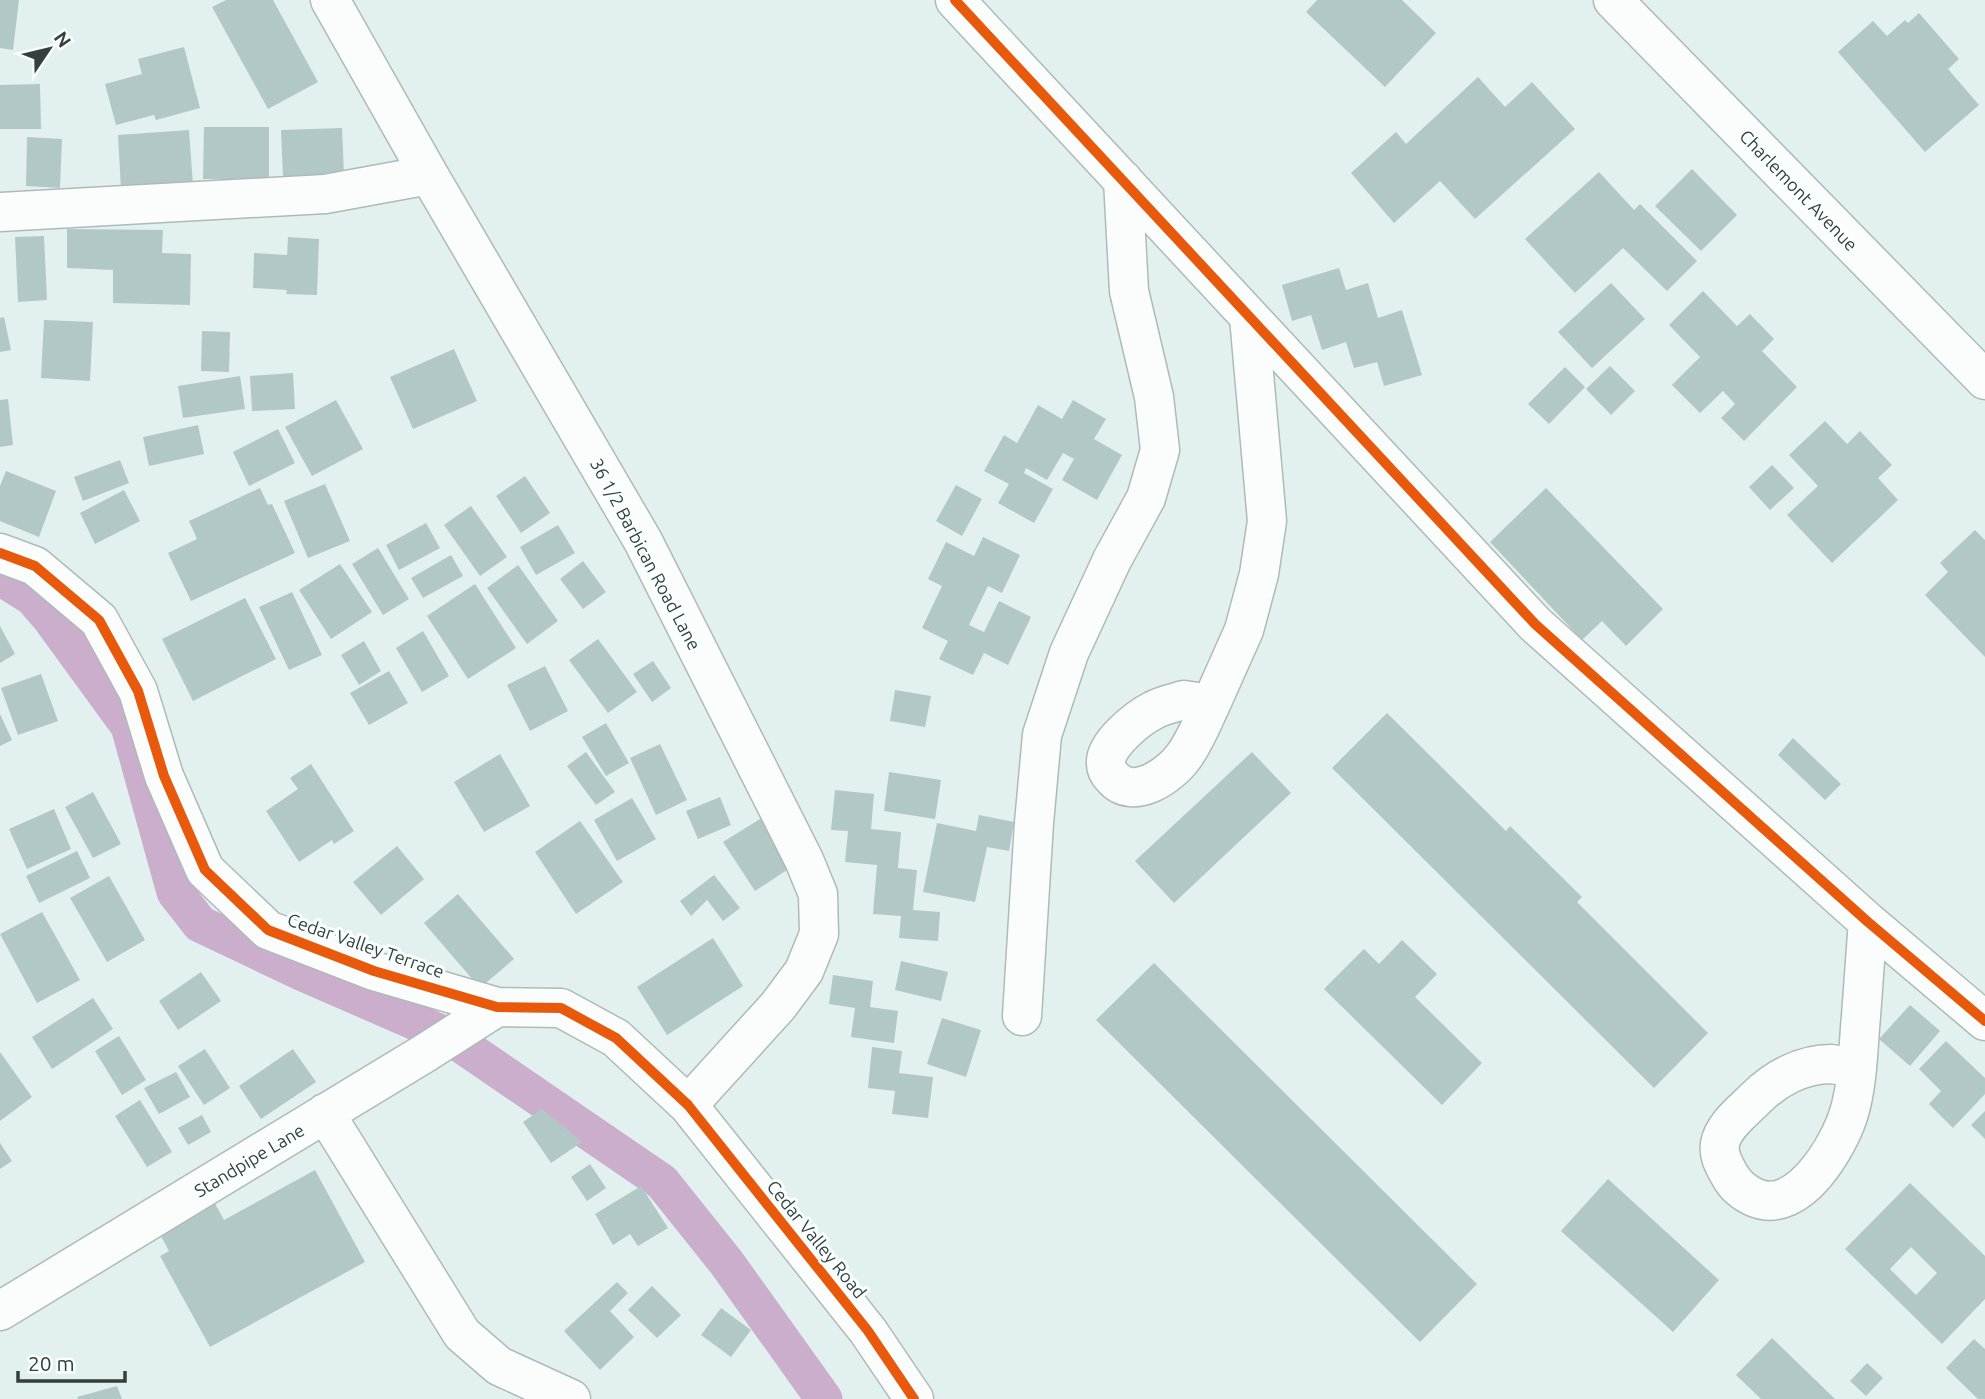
<svg xmlns="http://www.w3.org/2000/svg" width="1985" height="1399" font-family="Ubuntu,sans-serif">
<style>
.lines{fill:none;stroke-linecap:round;stroke-linejoin:round}
.canal{stroke:#caaecb;stroke-width:37}
.building{fill:#b2c8c6;fill-rule:evenodd}
.minor-casing{stroke:#aebab9;stroke-width:41}
.minor{stroke:#fbfdfd;stroke-width:38}
.cycleway-casing{stroke:#f9fffe;stroke-width:15}
.cycleway{stroke:#e8590c;stroke-width:10}
.labels{text-anchor:middle;dominant-baseline:central;stroke-width:6;stroke-linejoin:round;paint-order:stroke}
.street-label{font-size:18px;fill:#343f3e;stroke:#f9fffe}
</style>
<rect width="100%" height="100%" fill="#e2f1ef"/>
<g class="lines">
<path class="canal" d="M 0,577 L 32,597 L 51,619 L 129,726 L 175,892 L 200,924 L 301,972 L 450,1037 L 662,1182 L 726,1262 L 824,1399"/>
</g>
<path class="building" d="M 0,0 L 19,0 L 13,50 L 0,48 Z
M 226,0 L 273,0 L 318,82 L 268,109 L 212,7 Z
M 1317,0 L 1402,0 L 1436,33 L 1385,87 L 1306,12 Z
M 1919,13 L 1959,59 L 1948,69 L 1979,105 L 1925,152 L 1838,52 L 1873,21 L 1887,36 L 1905,20 L 1908,23 Z
M 184,47 L 200,108 L 156,120 L 154,115 L 116,125 L 105,84 L 142,74 L 138,59 Z
M 1478,77 L 1505,107 L 1532,82 L 1575,129 L 1475,219 L 1440,181 L 1394,223 L 1351,173 L 1396,132 L 1406,144 Z
M 40,84 L 41,129 L 0,129 L 0,85 Z
M 204,127 L 269,127 L 269,180 L 203,179 Z
M 342,128 L 344,175 L 283,177 L 281,130 Z
M 189,130 L 193,185 L 121,190 L 118,135 Z
M 27,137 L 62,139 L 60,188 L 26,186 Z
M 1692,169 L 1737,215 L 1701,251 L 1655,206 Z
M 1599,172 L 1634,210 L 1640,204 L 1697,261 L 1667,291 L 1623,248 L 1575,293 L 1525,239 Z
M 67,229 L 163,230 L 162,253 L 191,254 L 190,305 L 113,303 L 113,270 L 67,268 Z
M 44,236 L 47,300 L 18,302 L 15,237 Z
M 288,237 L 319,239 L 317,295 L 286,294 L 287,290 L 253,288 L 254,253 L 287,255 Z
M 1339,268 L 1346,290 L 1368,283 L 1378,318 L 1402,310 L 1422,375 L 1384,386 L 1377,362 L 1354,368 L 1346,342 L 1322,350 L 1311,315 L 1292,321 L 1282,285 Z
M 1611,283 L 1645,319 L 1592,368 L 1558,332 Z
M 1703,291 L 1737,326 L 1750,314 L 1774,339 L 1762,351 L 1797,387 L 1744,441 L 1721,418 L 1735,404 L 1723,391 L 1700,413 L 1672,385 L 1700,357 L 1669,325 Z
M 4,317 L 11,350 L 0,352 L 0,318 Z
M 44,320 L 93,322 L 90,381 L 41,378 Z
M 202,331 L 230,332 L 229,372 L 201,371 Z
M 454,349 L 477,401 L 413,429 L 390,377 Z
M 1610,366 L 1635,391 L 1611,415 L 1586,389 Z
M 1565,367 L 1585,387 L 1549,424 L 1528,404 Z
M 293,373 L 295,409 L 252,411 L 250,376 Z
M 240,376 L 245,409 L 183,418 L 178,386 Z
M 8,399 L 13,445 L 0,447 L 0,400 Z
M 336,400 L 363,449 L 312,476 L 285,427 Z
M 1073,400 L 1106,419 L 1094,439 L 1122,455 L 1097,500 L 1062,480 L 1074,459 L 1063,453 L 1047,480 L 1026,468 L 1024,473 L 1053,489 L 1034,523 L 998,503 L 1009,484 L 984,471 L 1004,435 L 1017,443 L 1038,405 L 1062,419 Z
M 1825,421 L 1847,444 L 1860,431 L 1892,465 L 1878,478 L 1898,500 L 1832,563 L 1787,515 L 1818,486 L 1789,455 Z
M 198,425 L 204,454 L 149,466 L 143,437 Z
M 278,429 L 295,463 L 249,486 L 233,452 Z
M 120,460 L 129,483 L 83,501 L 74,477 Z
M 1772,465 L 1794,488 L 1770,510 L 1749,487 Z
M 6,471 L 56,491 L 39,537 L 0,521 L 0,486 Z
M 525,476 L 550,513 L 521,533 L 496,496 Z
M 325,484 L 350,541 L 308,558 L 284,501 Z
M 956,485 L 982,499 L 962,536 L 936,521 Z
M 260,488 L 268,505 L 272,504 L 295,553 L 191,601 L 168,553 L 197,539 L 189,521 Z
M 1546,488 L 1663,609 L 1626,646 L 1602,621 L 1582,640 L 1490,542 Z
M 124,490 L 140,521 L 95,544 L 80,513 Z
M 471,506 L 507,557 L 480,576 L 444,525 Z
M 426,523 L 440,548 L 399,570 L 386,545 Z
M 558,525 L 575,553 L 536,575 L 520,547 Z
M 1975,530 L 1985,540 L 1985,657 L 1925,595 L 1948,572 L 1940,563 Z
M 983,537 L 1020,555 L 1002,593 L 988,586 L 969,625 L 984,632 L 999,601 L 1031,617 L 1008,665 L 984,653 L 973,675 L 939,659 L 948,641 L 922,628 L 942,586 L 928,579 L 946,542 L 974,556 Z
M 378,548 L 409,599 L 383,615 L 352,564 Z
M 451,555 L 463,576 L 423,598 L 411,578 Z
M 583,561 L 606,592 L 583,609 L 560,579 Z
M 340,564 L 372,612 L 331,639 L 299,590 Z
M 518,565 L 558,621 L 527,644 L 487,588 Z
M 475,584 L 516,648 L 468,679 L 427,616 Z
M 292,592 L 322,655 L 289,670 L 259,607 Z
M 245,598 L 276,659 L 193,701 L 162,639 Z
M 0,626 L 15,654 L 0,663 Z
M 423,631 L 449,676 L 422,692 L 396,648 Z
M 598,639 L 637,692 L 608,713 L 569,660 Z
M 364,641 L 381,671 L 359,685 L 341,655 Z
M 653,661 L 671,688 L 652,702 L 633,674 Z
M 545,666 L 568,711 L 530,731 L 507,685 Z
M 389,671 L 408,703 L 369,725 L 350,693 Z
M 41,674 L 58,721 L 18,735 L 1,688 Z
M 895,690 L 931,696 L 925,727 L 890,721 Z
M 1387,713 L 1506,831 L 1510,826 L 1582,897 L 1577,902 L 1708,1033 L 1654,1088 L 1332,768 Z
M 0,714 L 12,740 L 0,746 Z
M 606,723 L 629,763 L 606,776 L 582,737 Z
M 1793,738 L 1841,784 L 1825,800 L 1778,755 Z
M 660,744 L 687,800 L 656,815 L 630,758 Z
M 586,752 L 615,792 L 596,805 L 567,766 Z
M 1252,752 L 1291,793 L 1174,903 L 1135,861 Z
M 500,754 L 530,806 L 484,832 L 454,782 Z
M 311,764 L 354,831 L 334,844 L 332,840 L 299,862 L 266,811 L 298,789 L 290,778 Z
M 889,772 L 941,780 L 935,819 L 884,811 Z
M 835,790 L 874,794 L 871,829 L 901,832 L 898,868 L 917,870 L 913,910 L 940,912 L 938,941 L 899,938 L 901,916 L 873,914 L 877,865 L 845,862 L 848,831 L 831,830 Z
M 93,792 L 121,844 L 93,858 L 65,807 Z
M 720,797 L 731,825 L 698,839 L 686,811 Z
M 632,798 L 656,839 L 617,861 L 594,820 Z
M 54,809 L 71,849 L 27,869 L 9,829 Z
M 979,815 L 1014,822 L 1009,851 L 987,847 L 975,902 L 923,892 L 937,823 L 976,831 Z
M 765,816 L 796,864 L 755,891 L 723,842 Z
M 580,821 L 623,882 L 576,914 L 535,852 Z
M 397,846 L 424,879 L 381,915 L 353,882 Z
M 77,851 L 90,878 L 39,903 L 26,876 Z
M 714,875 L 740,908 L 723,921 L 707,900 L 691,916 L 680,901 Z
M 109,876 L 145,940 L 107,962 L 70,898 Z
M 458,894 L 514,959 L 480,988 L 424,923 Z
M 42,912 L 80,980 L 37,1003 L 0,934 Z
M 713,938 L 743,986 L 667,1035 L 637,987 Z
M 1402,940 L 1437,974 L 1415,997 L 1482,1063 L 1442,1105 L 1324,989 L 1364,949 L 1379,964 Z
M 901,961 L 948,972 L 941,1001 L 895,990 Z
M 1154,963 L 1477,1284 L 1420,1342 L 1096,1020 Z
M 201,972 L 221,1001 L 178,1030 L 159,1001 Z
M 833,975 L 873,981 L 870,1007 L 898,1011 L 894,1043 L 851,1037 L 855,1008 L 829,1004 Z
M 93,998 L 113,1029 L 52,1069 L 32,1037 Z
M 1910,1005 L 1940,1031 L 1910,1066 L 1879,1039 Z
M 942,1018 L 981,1030 L 966,1077 L 927,1064 Z
M 119,1036 L 146,1080 L 122,1095 L 95,1051 Z
M 1946,1041 L 1985,1078 L 1985,1094 L 1953,1128 L 1929,1104 L 1941,1091 L 1919,1069 Z
M 872,1047 L 902,1051 L 899,1073 L 933,1077 L 928,1118 L 892,1114 L 895,1091 L 868,1088 Z
M 205,1049 L 230,1088 L 204,1105 L 178,1066 Z
M 293,1049 L 316,1082 L 261,1119 L 239,1086 Z
M 0,1052 L 32,1097 L 0,1121 Z
M 176,1072 L 190,1097 L 159,1114 L 144,1088 Z
M 140,1100 L 172,1152 L 147,1167 L 115,1116 Z
M 542,1109 L 582,1142 L 551,1163 L 523,1122 Z
M 1985,1111 L 1985,1139 L 1971,1125 Z
M 202,1115 L 211,1132 L 188,1145 L 178,1128 Z
M 0,1143 L 12,1161 L 0,1169 Z
M 590,1164 L 606,1188 L 587,1201 L 571,1177 Z
M 315,1170 L 365,1262 L 210,1347 L 160,1256 L 169,1251 L 156,1227 L 211,1196 L 224,1220 Z
M 1608,1179 L 1719,1280 L 1673,1332 L 1561,1231 Z
M 1910,1183 L 1985,1256 L 1985,1299 L 1942,1344 L 1845,1249 ZM 1911,1247 L 1937,1273 L 1916,1295 L 1890,1269 Z
M 641,1186 L 668,1228 L 638,1246 L 630,1234 L 613,1245 L 595,1214 Z
M 617,1282 L 628,1293 L 610,1311 L 634,1337 L 600,1370 L 564,1331 Z
M 652,1286 L 681,1315 L 657,1338 L 628,1310 Z
M 721,1308 L 751,1330 L 731,1357 L 701,1335 Z
M 1772,1338 L 1835,1399 L 1761,1399 L 1736,1375 Z
M 1974,1339 L 1985,1349 L 1985,1399 L 1978,1399 L 1946,1368 Z
M 1867,1363 L 1883,1378 L 1866,1396 L 1850,1381 Z
M 117,1386 L 122,1399 L 78,1399 L 77,1397 Z"/>
<g class="lines">
<g class="minor-casing">
<path id="minor" d="M 330,0 L 429,175 L 643,541 L 804,860 L 818,894 L 819,934 L 804,971 L 778,1006 L 688,1105
M 955,0 L 1535,624 L 1868,922 L 1985,1021
M 1613,0 L 1985,380
M 0,212 L 325,194 L 429,175
M 0,553 L 35,566 L 99,620 L 138,691 L 164,776 L 205,870 L 268,930 L 374,971 L 497,1007 L 561,1008 L 616,1038 L 688,1105 L 868,1331 L 914,1399
M 1184,700 L 1211,704 C 1203,721 1195,741 1184,756 C 1170,776 1133,801 1113,778 C 1109,774 1106,769 1106,764 C 1104,745 1138,718 1154,710 C 1163,705 1174,703 1184,700 Z
M 1211,704 L 1244,630 L 1259,574 L 1267,521 L 1249,317
M 1022,1016 L 1034,823 L 1042,735 L 1069,653 L 1112,560 L 1146,498 L 1160,450 L 1154,397 L 1129,291 L 1123,180
M 1857,1069 C 1849,1068 1840,1065 1831,1064 C 1802,1064 1775,1079 1756,1098 C 1743,1111 1723,1126 1720,1144 C 1718,1155 1724,1165 1729,1174 C 1735,1186 1744,1193 1756,1198 C 1799,1215 1839,1146 1849,1113 C 1857,1086 1858,1056 1860,1028 C 1863,993 1865,958 1868,922
M 325,1113 L 462,1334 L 499,1366 L 571,1399
M 0,1311 L 425,1053 L 497,1007"/>
</g>
<use href="#minor" class="minor"/>
<g class="cycleway-casing">
<path id="cycleway" d="M 955,0 L 1535,624 L 1868,922 L 1985,1021
M 0,553 L 35,566 L 99,620 L 138,691 L 164,776 L 205,870 L 268,930 L 374,971 L 497,1007 L 561,1008 L 616,1038 L 688,1105 L 868,1331 L 914,1399"/>
</g>
<use href="#cycleway" class="cycleway"/>
</g>
<g class="labels">
<g class="street-label">
<text transform="translate(1799 190) rotate(46)">Charlemont Avenue</text>
<text transform="translate(646 554) rotate(62)">36 1/2 Barbican Road Lane</text>
<text transform="translate(366 945) rotate(19)">Cedar Valley Terrace</text>
<text transform="translate(249 1160) rotate(-31)">Standpipe Lane</text>
<text transform="translate(817 1239) rotate(51)">Cedar Valley Road</text>
</g>
</g>
<g transform="translate(49 49) rotate(55)" stroke="#f9fffe" stroke-width="5" paint-order="stroke">
<path d="M0-5L12 26L0 18L-12 26Z" fill="#343f3e"/>
<text y="-10" font-size="19" font-weight="bold" text-anchor="middle" fill="#343f3e">N</text>
</g>
<path d="M18 1371v10h107v-10" fill="none" stroke="#343f3e" stroke-width="3.5"/>
<text x="28" y="1371" font-size="21" fill="#343f3e" stroke="#f9fffe" stroke-width="5" paint-order="stroke">20 m</text>
</svg>
